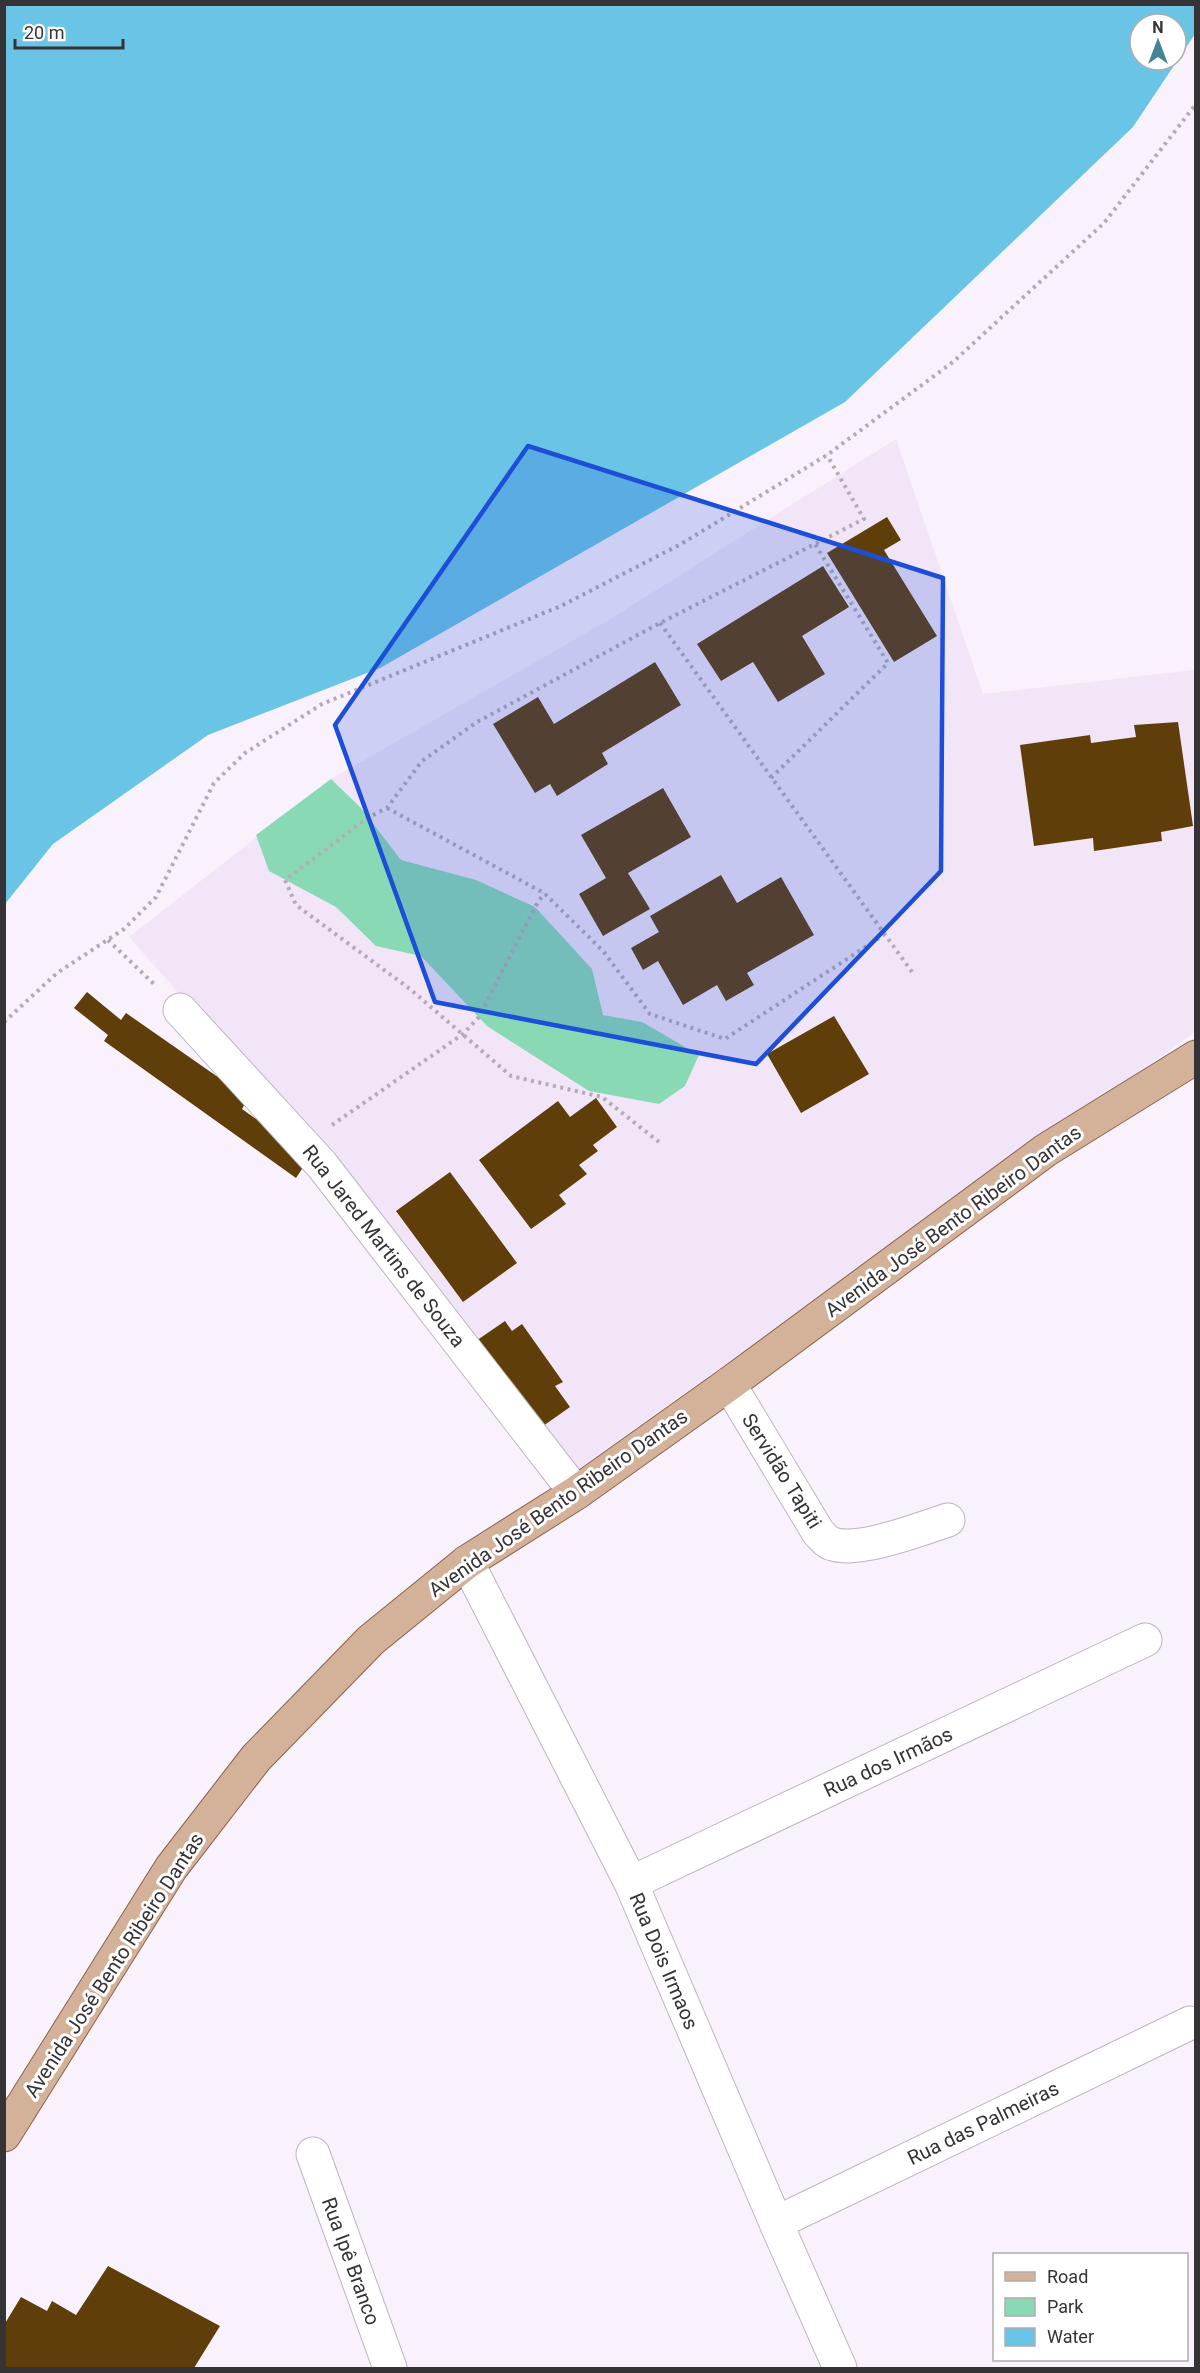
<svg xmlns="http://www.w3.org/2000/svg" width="1200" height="2373" font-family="Roboto,sans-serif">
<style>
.built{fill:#f1e5f7}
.green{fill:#89d9b5}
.water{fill:#6ac4e5;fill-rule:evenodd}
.building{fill:#5f3e09}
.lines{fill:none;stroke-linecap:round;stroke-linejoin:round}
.street-casing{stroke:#bcb5c0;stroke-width:35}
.primary-casing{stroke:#8a634a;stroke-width:35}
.path{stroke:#b2acb5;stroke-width:4;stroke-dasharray:3 4.5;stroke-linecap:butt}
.street{stroke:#fff;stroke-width:33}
.primary{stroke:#d4b199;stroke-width:33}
.marked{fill:#1d4ed8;fill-opacity:0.2;stroke:#1d4ed8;stroke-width:4.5;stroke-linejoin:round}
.labels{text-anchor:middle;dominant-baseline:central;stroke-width:6;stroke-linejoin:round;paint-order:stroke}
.street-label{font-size:20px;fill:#363337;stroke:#fff}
</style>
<rect width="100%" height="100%" fill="#f9f1fc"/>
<path class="built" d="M 896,439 L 983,694 L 1195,670 L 1195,1032 L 572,1473 L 332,1166 L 129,937 L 331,779 L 607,621 Z"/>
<path class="green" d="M 331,779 L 361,808 L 401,860 L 476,880 L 535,907 L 592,969 L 603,1015 L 642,1022 L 699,1055 L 685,1086 L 659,1104 L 589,1091 L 487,1026 L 421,956 L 376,946 L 336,907 L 269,871 L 256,835 Z"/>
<path class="water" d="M 5,4 L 1195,4 L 1195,34 L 1133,127 L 845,402 L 380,668 L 208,735 L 53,844 L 5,904 ZM 1140,24 L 1176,24 L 1176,60 L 1140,60 Z"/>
<path class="building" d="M 887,517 L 901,540 L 884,550 L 937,636 L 894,662 L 827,553 Z
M 823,566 L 849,607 L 802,636 L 825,674 L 778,702 L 753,662 L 721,681 L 697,644 Z
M 655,662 L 681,705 L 602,753 L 608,764 L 557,796 L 550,784 L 535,793 L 493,724 L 538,697 L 554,724 Z
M 1178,722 L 1193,826 L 1161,832 L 1162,841 L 1094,851 L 1093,838 L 1034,846 L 1020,745 L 1090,735 L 1091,743 L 1136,737 L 1134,725 Z
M 663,788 L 691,837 L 628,873 L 650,909 L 603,936 L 579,894 L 606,878 L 581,835 Z
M 721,875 L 737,903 L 781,877 L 814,935 L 747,973 L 754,985 L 726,1001 L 717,985 L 683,1005 L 658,961 L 643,970 L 631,948 L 659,932 L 650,916 Z
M 87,992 L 121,1020 L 126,1013 L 248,1098 L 242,1109 L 310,1157 L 296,1178 L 104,1041 L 108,1035 L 74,1008 Z
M 834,1016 L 869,1074 L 801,1113 L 767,1054 Z
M 596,1098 L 617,1127 L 593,1145 L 598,1151 L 579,1165 L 587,1174 L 559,1195 L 566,1204 L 531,1229 L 479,1160 L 558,1101 L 570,1117 Z
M 450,1172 L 517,1263 L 463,1302 L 396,1211 Z
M 505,1321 L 512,1331 L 522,1324 L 563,1382 L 555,1386 L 570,1407 L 536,1431 L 473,1343 Z
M 108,2266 L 220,2326 L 194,2368 L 4,2368 L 4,2325 L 21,2297 L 47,2311 L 52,2301 L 76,2315 Z"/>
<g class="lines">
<g class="street-casing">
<path id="street" d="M 180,1010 L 322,1165 L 576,1493
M 729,1384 L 818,1532 C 823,1537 827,1543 833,1544 C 859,1553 920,1529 948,1520
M 467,1562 L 631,1883 L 776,2223 L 840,2368
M 631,1883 L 1145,1640
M 313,2154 L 390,2368
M 776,2223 L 1190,2023"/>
</g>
<g class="primary-casing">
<path id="primary" d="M 4,2135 L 171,1868 L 256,1758 L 371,1640 L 467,1562 L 576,1493 L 729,1384 L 1046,1150 L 1196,1057"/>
</g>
<path class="path" d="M 660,623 L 912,972
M 771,778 L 888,663 L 815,544
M 387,808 L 544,893 L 603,951 L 650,1014 L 725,1039 L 885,934
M 108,940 L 156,986
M 4,1022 L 57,973 L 124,929 L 156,897 L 214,783 L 245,753 L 322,704 L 561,606 L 681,544 L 827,455 L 953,362 L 1104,223 L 1196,104
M 332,1125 L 463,1034 L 479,1017 L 535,907 L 544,893
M 659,1142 L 602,1097 L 511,1076 L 410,989 L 296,905 L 285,880 L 369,817 L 387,808 L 422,761 L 477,722 L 660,623 L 864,519 L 827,455"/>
<use href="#street" class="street"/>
<use href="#primary" class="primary"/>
</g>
<path class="marked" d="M 528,446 L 943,578 L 941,871 L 756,1064 L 435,1002 L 335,725 Z"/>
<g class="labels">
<g class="street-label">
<text transform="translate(953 1221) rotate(-36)">Avenida José Bento Ribeiro Dantas</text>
<text transform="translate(384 1246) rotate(52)">Rua Jared Martins de Souza</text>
<text transform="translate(782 1471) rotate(58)">Servidão Tapiti</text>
<text transform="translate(558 1503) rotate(-35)">Avenida José Bento Ribeiro Dantas</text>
<text transform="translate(888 1762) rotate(-25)">Rua dos Irmãos</text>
<text transform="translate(664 1961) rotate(67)">Rua Dois Irmaos</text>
<text transform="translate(114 1965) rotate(-57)">Avenida José Bento Ribeiro Dantas</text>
<text transform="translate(983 2123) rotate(-26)">Rua das Palmeiras</text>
<text transform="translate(351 2261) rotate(70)">Rua Ipê Branco</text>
</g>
</g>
<rect width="1200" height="2373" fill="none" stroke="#363337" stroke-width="12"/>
<rect x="993" y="2253" width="195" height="108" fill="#ffffff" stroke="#afadaf" stroke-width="1.5"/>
<rect x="1005" y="2272" width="30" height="9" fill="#d4b199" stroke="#afadaf" stroke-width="1.5"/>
<text x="1047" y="2283" font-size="18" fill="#363337">Road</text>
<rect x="1005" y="2298" width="30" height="18" fill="#89d9b5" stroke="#afadaf" stroke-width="1.5"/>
<text x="1047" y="2313" font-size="18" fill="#363337">Park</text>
<rect x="1005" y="2328" width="30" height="18" fill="#6ac4e5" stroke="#afadaf" stroke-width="1.5"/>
<text x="1047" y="2343" font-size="18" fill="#363337">Water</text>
<g transform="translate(1158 42)"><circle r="28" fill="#ffffff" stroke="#afadaf" stroke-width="1.5"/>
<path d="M0-4.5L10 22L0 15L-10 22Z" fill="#438496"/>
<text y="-9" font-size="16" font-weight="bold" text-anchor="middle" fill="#363337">N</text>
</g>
<path d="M15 39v9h108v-9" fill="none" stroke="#363337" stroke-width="3"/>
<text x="24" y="39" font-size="18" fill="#363337" stroke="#ffffff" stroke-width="4.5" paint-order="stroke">20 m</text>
</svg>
